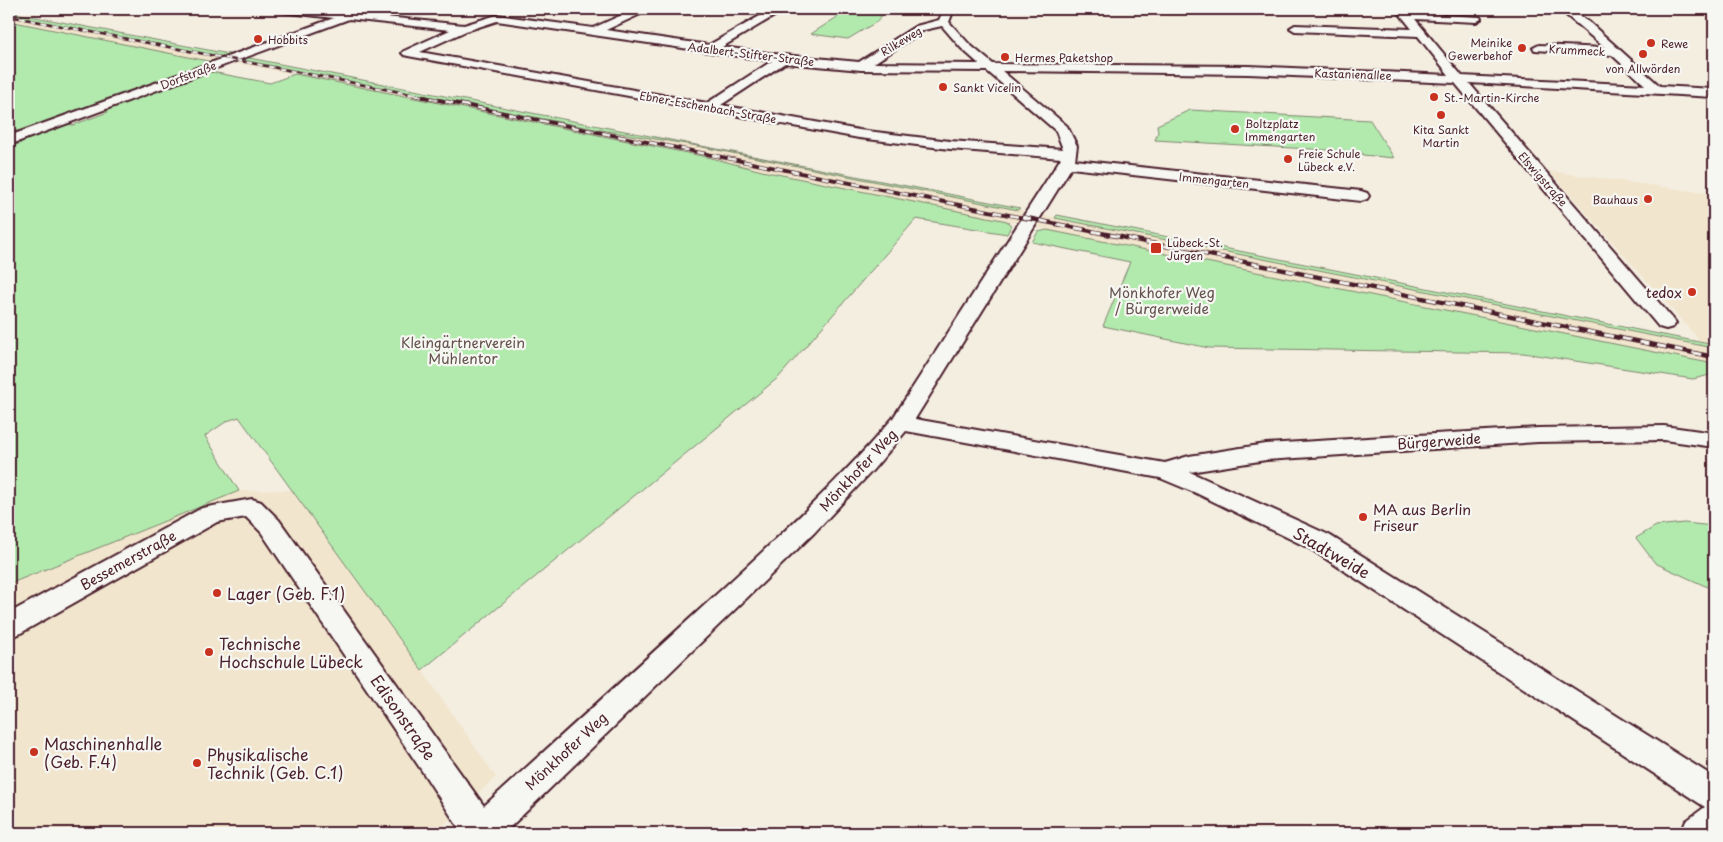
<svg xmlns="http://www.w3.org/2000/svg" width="1723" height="842" font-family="'Playpen Sans',sans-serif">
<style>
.built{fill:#f1e5cd}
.green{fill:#b2eaae;stroke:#7e846c}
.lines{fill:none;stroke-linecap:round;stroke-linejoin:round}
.minor-casing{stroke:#4a1f2b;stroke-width:4}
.minor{fill:#f6f6f2;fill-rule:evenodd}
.rail-far2-casing{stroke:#4a1f2b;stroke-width:2.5}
.rail-far1-casing{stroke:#4a1f2b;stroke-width:4}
.rail-casing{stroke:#4a1f2b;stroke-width:4.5}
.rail-far2{stroke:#f6f6f2;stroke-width:2;stroke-dasharray:5.5;stroke-linecap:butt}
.rail-far1{stroke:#f6f6f2;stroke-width:2.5;stroke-dasharray:8;stroke-linecap:butt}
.rail{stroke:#f6f6f2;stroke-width:3;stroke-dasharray:9;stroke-linecap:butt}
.poi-dot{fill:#c8321e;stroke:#f6f6f2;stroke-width:2}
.labels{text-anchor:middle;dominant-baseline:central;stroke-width:4.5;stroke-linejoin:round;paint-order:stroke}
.far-poi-label{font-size:11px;fill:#4a1f2b;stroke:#f6f6f2;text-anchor:start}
.far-street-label{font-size:11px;fill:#4a1f2b;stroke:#f6f6f2}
.park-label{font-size:14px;fill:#64524c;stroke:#f6f6f2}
.poi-label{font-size:14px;fill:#4a1f2b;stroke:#f6f6f2;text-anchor:end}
.street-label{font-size:14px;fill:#4a1f2b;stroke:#f6f6f2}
.near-street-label{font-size:16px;fill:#4a1f2b;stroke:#f6f6f2}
.near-poi-label{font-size:16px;fill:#4a1f2b;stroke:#f6f6f2;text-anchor:start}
</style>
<rect width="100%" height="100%" fill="#f4eee1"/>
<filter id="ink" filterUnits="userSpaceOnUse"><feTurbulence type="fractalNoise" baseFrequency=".02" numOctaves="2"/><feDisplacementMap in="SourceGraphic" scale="10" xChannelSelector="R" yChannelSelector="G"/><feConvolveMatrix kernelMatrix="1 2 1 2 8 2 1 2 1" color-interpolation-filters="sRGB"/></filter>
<g filter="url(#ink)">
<path class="built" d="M 9,15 L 595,129 L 692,145 L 1714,348 L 1714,364 L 1047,230 L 762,171 L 707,157 L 345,84 L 219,60 L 213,62 L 128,46 L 9,21 Z
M 1549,171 L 1714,194 L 1714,345 L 1701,342 Z
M 291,490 L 422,670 L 496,777 L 435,833 L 9,833 L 9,584 L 239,491 Z"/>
<path class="green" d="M 848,10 L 883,13 L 878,21 L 848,39 L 811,34 Z
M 9,12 L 234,55 L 226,57 L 9,15 Z
M 9,21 L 213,62 L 27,131 L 15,131 L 9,133 Z
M 244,57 L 1020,208 L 1018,210 L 692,145 L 595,129 L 238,59 Z
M 206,71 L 270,83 L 295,74 L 707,157 L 762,171 L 1007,221 L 1011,226 L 1007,234 L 916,219 L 779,377 L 422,670 L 239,417 L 227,421 L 205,436 L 239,491 L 9,584 L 9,148 L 21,143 L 15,142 L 64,124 L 73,125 L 108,112 L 101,110 Z
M 1190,110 L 1370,120 L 1394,158 L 1363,155 L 1361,152 L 1155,140 L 1158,132 L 1157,125 Z
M 1057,215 L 1714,345 L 1714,348 L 1055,218 Z
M 1047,230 L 1714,364 L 1714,374 L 1693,379 L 1523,353 L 1209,348 L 1103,326 L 1130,262 L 1032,242 L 1038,232 Z
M 1684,523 L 1714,526 L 1714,590 L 1655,563 L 1636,538 L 1656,526 Z"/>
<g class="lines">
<g class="minor-casing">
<path id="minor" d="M 276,9 L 308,9 L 464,25 L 497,15 L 593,28 L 635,9 L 648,9 L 647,11 L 606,30 L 709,45 L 772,9 L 781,9 L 781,12 L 722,47 L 783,55 L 859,62 L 916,26 L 939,20 L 944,9 L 954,9 L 949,22 L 969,44 L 993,64 L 1248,66 L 1449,75 L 1418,36 L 1295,31 L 1290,28 L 1295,25 L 1412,29 L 1396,9 L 1406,9 L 1410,13 L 1480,17 L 1481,19 L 1476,22 L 1415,19 L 1462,76 L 1645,85 L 1612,55 L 1535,50 L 1533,48 L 1539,45 L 1605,48 L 1559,9 L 1570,9 L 1590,23 L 1660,86 L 1714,89 L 1714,97 L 1469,83 L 1673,319 L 1676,323 L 1673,327 L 1666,329 L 1659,327 L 1455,83 L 1248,74 L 1002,71 L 1067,126 L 1077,146 L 1075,160 L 1361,191 L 1367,193 L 1369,196 L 1367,199 L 1361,201 L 1071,168 L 915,419 L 1165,463 L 1189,456 L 1266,444 L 1538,428 L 1664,426 L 1714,433 L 1714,447 L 1664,440 L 1538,442 L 1266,460 L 1190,472 L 1329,535 L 1714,777 L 1714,833 L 1681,833 L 1686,821 L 1705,807 L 1311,549 L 1196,493 L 1160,478 L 906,431 L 872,471 L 814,533 L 504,833 L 462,833 L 422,771 L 261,532 L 246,517 L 217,522 L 19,634 L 9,637 L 9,613 L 202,508 L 252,499 L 261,502 L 279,520 L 484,806 C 562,735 641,664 719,592 C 779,537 839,481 893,418 L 1061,158 L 950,149 L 859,138 L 408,56 L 404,55 L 402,53 L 404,51 L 450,30 L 349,19 L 9,145 L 9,136 L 334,18 L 281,12 ZM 497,21 L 772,61 L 707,103 L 420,52 L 466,31 ZM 942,26 L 961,48 L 979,64 L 874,63 L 924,30 ZM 785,63 L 861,70 L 987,71 L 1056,131 L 1063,149 L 950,141 L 859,130 L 721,105 Z"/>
</g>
<use href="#minor" class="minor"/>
<g class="rail-far2-casing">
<path id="rail-far2" d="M 9,16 L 420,96"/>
</g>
<g class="rail-far1-casing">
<path id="rail-far1" d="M 414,95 L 1029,219"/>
</g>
<g class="rail-casing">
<path id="rail" d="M 1022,217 L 1714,357"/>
</g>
<use href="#rail-far2" class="rail-far2"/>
<use href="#rail-far1" class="rail-far1"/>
<use href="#rail" class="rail"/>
</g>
</g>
<g class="poi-dot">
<circle cx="258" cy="39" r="5"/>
<circle cx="1651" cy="43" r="5"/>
<circle cx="1522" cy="48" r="5"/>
<circle cx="1643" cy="54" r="5"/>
<circle cx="1005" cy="57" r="5"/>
<circle cx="943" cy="87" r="5"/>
<circle cx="1434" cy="97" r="5"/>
<circle cx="1441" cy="115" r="5"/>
<circle cx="1235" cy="129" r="5"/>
<circle cx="1288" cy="159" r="5"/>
<circle cx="1648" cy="199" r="5"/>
<rect x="1150" y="242" width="12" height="12" rx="2.5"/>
<circle cx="1692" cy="292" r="5"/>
<circle cx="1363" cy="517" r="5"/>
<circle cx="217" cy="593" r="5"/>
<circle cx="209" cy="652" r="5"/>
<circle cx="34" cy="752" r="5"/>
<circle cx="197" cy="763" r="5"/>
</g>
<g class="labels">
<g class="far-poi-label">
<text x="268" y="39">Hobbits</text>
<text x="1512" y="42" text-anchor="end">Meinike<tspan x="1512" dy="13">Gewerbehof</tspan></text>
<text x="1661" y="43">Rewe</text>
<text x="1015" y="57">Hermes Paketshop</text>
<text x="1643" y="68" text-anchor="middle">von Allwörden</text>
<text x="953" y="87">Sankt Vicelin</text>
<text x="1444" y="97">St.-Martin-Kirche</text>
<text x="1245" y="123">Boltzplatz<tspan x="1245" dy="13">Immengarten</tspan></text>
<text x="1441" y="129" text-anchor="middle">Kita Sankt<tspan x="1441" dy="13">Martin</tspan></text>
<text x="1298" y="153">Freie Schule<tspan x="1298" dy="13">Lübeck e.V.</tspan></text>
<text x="1638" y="199" text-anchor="end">Bauhaus</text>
<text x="1167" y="242">Lübeck-St.<tspan x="1167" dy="13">Jürgen</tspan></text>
</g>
<g class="far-street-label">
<text transform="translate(901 41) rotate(-31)">Rilkeweg</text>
<text transform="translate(1577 50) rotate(3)">Krummeck</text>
<text transform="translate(751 54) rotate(7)">Adalbert-Stifter-Straße</text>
<text transform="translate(1353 74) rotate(2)">Kastanienallee</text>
<text transform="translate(188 75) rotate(-21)">Dorfstraße</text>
<text transform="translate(708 107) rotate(10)">Ebner-Eschenbach-Straße</text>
<text transform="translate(1543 179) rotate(49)">Elswigstraße</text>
<text transform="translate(1214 180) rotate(6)">Immengarten</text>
</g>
<g class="park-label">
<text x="1162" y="292">Mönkhofer Weg<tspan x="1162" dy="16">/ Bürgerweide</tspan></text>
<text x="463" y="342">Kleingärtnerverein<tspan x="463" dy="16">Mühlentor</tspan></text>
</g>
<g class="poi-label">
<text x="1682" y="292">tedox</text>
<text x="1373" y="509" text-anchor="start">MA aus Berlin<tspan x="1373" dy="16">Friseur</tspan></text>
</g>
<g class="street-label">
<text transform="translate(1439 441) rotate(-4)">Bürgerweide</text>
<text transform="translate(858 470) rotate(-47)">Mönkhofer Weg</text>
<text transform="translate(128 560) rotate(-29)">Bessemerstraße</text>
<text transform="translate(566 751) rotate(-43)">Mönkhofer Weg</text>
</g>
<g class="near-street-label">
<text transform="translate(1332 552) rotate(30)">Stadtweide</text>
<text transform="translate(404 717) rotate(55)">Edisonstraße</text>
</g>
<g class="near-poi-label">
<text x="227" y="593">Lager (Geb. F.1)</text>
<text x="219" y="643">Technische<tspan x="219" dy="18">Hochschule Lübeck</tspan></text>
<text x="44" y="743">Maschinenhalle<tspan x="44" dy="18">(Geb. F.4)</tspan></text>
<text x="207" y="754">Physikalische<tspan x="207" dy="18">Technik (Geb. C.1)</tspan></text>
</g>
</g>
<rect width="1723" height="842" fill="none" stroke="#f6f6f2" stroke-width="30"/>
<rect x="15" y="15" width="1693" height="812" fill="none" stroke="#4a1f2b" stroke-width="2" filter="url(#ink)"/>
</svg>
